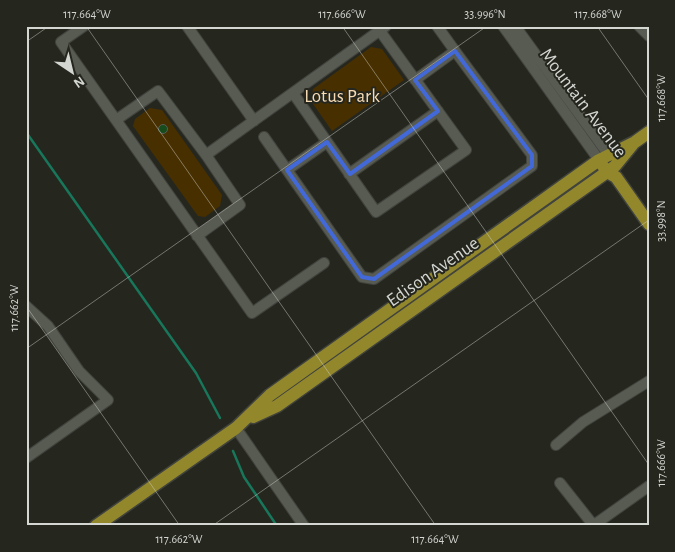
<svg xmlns="http://www.w3.org/2000/svg" width="675" height="552" font-family="'Alegreya Sans',sans-serif">
<style>
.green{fill:#482f00}
.lines{fill:none;stroke-linecap:round;stroke-linejoin:round}
.stream{stroke:#18765a;stroke-width:2.5}
.building{fill:#164b1b;stroke:#586058}
.minor-casing{stroke:#41433d;stroke-width:12}
.major-casing{stroke:#41433d;stroke-width:15}
.minor{stroke:#585b52;stroke-width:10}
.major{stroke:#93872c;stroke-width:12}
.marked{fill:none;stroke:#4269d7;stroke-width:4;stroke-linejoin:round}
.ticks{fill:none;stroke:#d4d6d1;stroke-width:1;stroke-opacity:0.45}
.labels{text-anchor:middle;dominant-baseline:central;stroke-width:4;stroke-linejoin:round;paint-order:stroke}
.park-label{font-size:19px;fill:#f6dbb4;stroke:#25271f}
.street-label{font-size:19px;fill:#d4d6d1;stroke:#25271f}
.neatline{fill:none;stroke:#d4d6d1;stroke-width:2}
.ticks-label{font-size:12px;text-anchor:middle;fill:#d4d6d1}
</style>
<rect width="100%" height="100%" fill="#25271f"/>
<path class="green" d="M 371,47 L 382,49 L 404,80 L 332,131 L 311,101 L 313,89 Z
M 150,108 L 162,110 L 222,195 L 220,206 L 205,217 L 198,216 L 133,126 L 135,119 Z"/>
<g class="lines">
<path class="stream" d="M 26,132 L 196,373 L 220,418
M 233,451 L 244,477 L 277,526"/>
</g>
<path class="building" d="M158.5 129a4.5 4.5 0 1 1 9 0a4.5 4.5 0 1 1-9 0Z"/>
<g class="lines">
<g class="minor-casing">
<path id="minor" d="M 84,26 L 61,42 L 252,313 L 324,263
M 187,26 L 254,121
M 437,26 L 455,51
M 503,26 L 599,160
M 515,26 L 608,154
M 639,26 L 649,36
M 293,93 L 376,212 L 466,150 L 380,31
M 116,120 L 158,91 L 206,155 L 240,205 L 197,236
M 264,137 L 287,170
M 327,142 L 287,170 L 362,277 L 374,279 L 532,166 L 532,155 L 455,51 L 415,80
M 206,155 L 386,26
M 349,174 L 438,111
M 26,306 L 48,326 L 79,371 L 108,400 L 26,458
M 236,428 L 304,526
M 556,445 L 583,422 L 649,381
M 560,483 L 594,526
M 594,525 L 649,486"/>
</g>
<g class="major-casing">
<path id="major" d="M 603,166 L 607,172 L 616,177 L 649,224
M 253,417 L 277,406 L 607,172 L 615,166 L 633,144
M 96,526 L 236,428 L 270,395 L 599,160 L 635,142 L 649,132"/>
</g>
<use href="#minor" class="minor"/>
<use href="#major" class="major"/>
</g>
<path class="marked" d="M 455,51 L 532,155 L 532,166 L 374,279 L 362,277 L 287,170 L 327,142 L 350,174 L 438,111 L 415,80 Z"/>
<path class="ticks" d="M 86,26 L 436,526M 342,26 L 649,465M 597,26 L 649,100M 26,42 L 49,26M 26,306 L 180,526M 26,349 L 487,26M 212,526 L 649,220"/>
<g class="labels">
<g class="park-label">
<text x="342" y="96">Lotus Park</text>
</g>
<g class="street-label">
<text transform="translate(583 103) rotate(53)">Mountain Avenue</text>
<text transform="translate(433 272) rotate(-35)">Edison Avenue</text>
</g>
</g>
<rect width="675" height="552" fill="none" stroke="#25271f" stroke-width="55"/>
<g transform="translate(72 72) rotate(145)" stroke="#25271f" stroke-width="4" paint-order="stroke">
<path d="M0-4L9 19L0 12L-9 19Z" fill="#d4d6d1"/>
<text y="-8" font-size="14" font-weight="bold" text-anchor="middle" fill="#d4d6d1">N</text>
</g>
<rect x="28" y="28" width="620" height="496" class="neatline"/>
<g class="ticks-label">
<text x="87" y="18">117.664°W</text>
<text x="342" y="18">117.666°W</text>
<text x="485" y="18">33.996°N</text>
<text x="598" y="18">117.668°W</text>
<text transform="translate(661 98) rotate(-90)" y="4">117.668°W</text>
<text transform="translate(661 221) rotate(-90)" y="4">33.998°N</text>
<text transform="translate(14 308) rotate(-90)" y="4">117.662°W</text>
<text transform="translate(661 463) rotate(-90)" y="4">117.666°W</text>
<text x="179" y="543">117.662°W</text>
<text x="435" y="543">117.664°W</text>
</g>
</svg>
